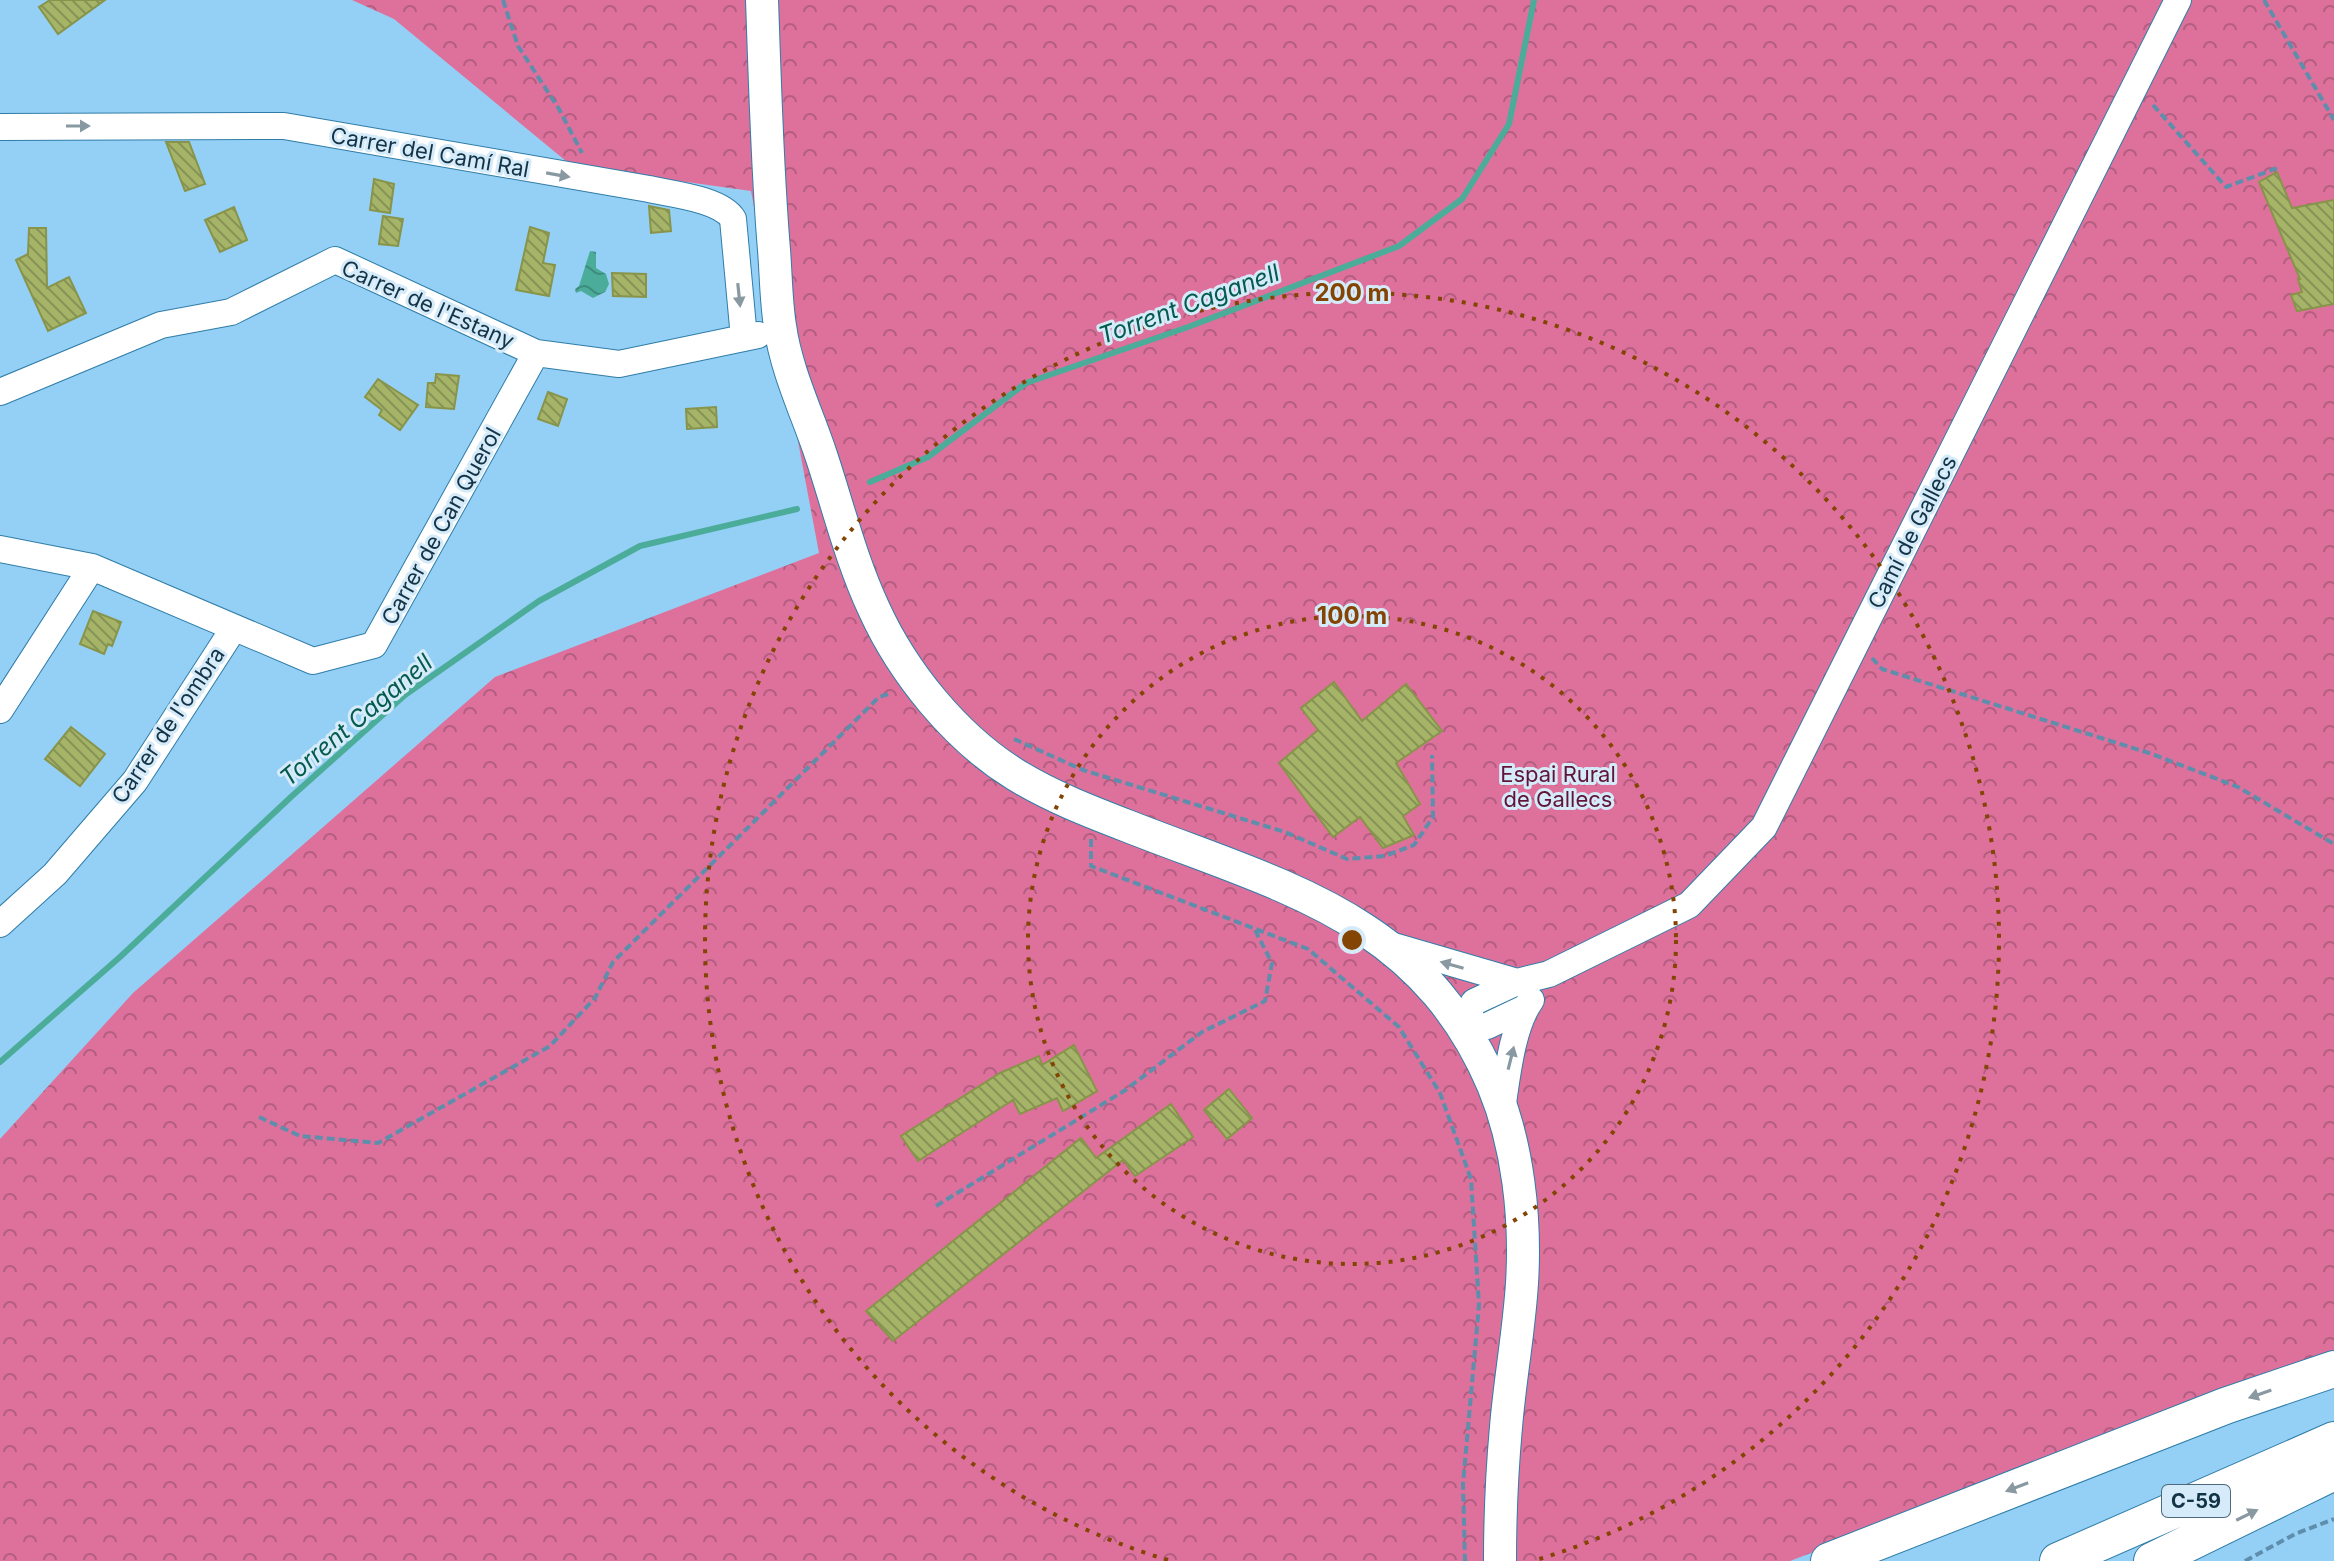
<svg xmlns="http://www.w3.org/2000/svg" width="2334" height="1561" font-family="Inter,sans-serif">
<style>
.park{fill:url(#park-crowns)}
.water{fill:url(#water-waves)}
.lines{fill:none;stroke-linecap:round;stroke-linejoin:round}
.stream{stroke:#4bad99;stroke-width:6}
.building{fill:url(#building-back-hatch);stroke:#879449;stroke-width:2}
.minor-casing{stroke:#2f7da8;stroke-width:28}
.major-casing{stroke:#2f7da8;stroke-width:34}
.highway-casing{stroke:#2f7da8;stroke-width:38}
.path{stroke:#5e8eac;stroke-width:4;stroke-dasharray:8 4;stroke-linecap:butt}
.minor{stroke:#fff;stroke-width:26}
.major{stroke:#fff;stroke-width:32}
.highway{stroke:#fff;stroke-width:36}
.oneway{fill:#8999a2}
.ring{fill:none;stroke:#834404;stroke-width:4;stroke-dasharray:4 8}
.labels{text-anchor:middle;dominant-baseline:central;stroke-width:6;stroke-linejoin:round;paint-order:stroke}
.shield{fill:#d5ebf9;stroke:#4d6a7c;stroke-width:2}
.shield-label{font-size:20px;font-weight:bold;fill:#133346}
.street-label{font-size:22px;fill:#133346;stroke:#d5ebf9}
.park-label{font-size:22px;fill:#621438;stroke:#d5ebf9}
.water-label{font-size:24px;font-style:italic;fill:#045b4d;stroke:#d5ebf9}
.centre{fill:#834404;stroke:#d5ebf9;stroke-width:4}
.ring-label{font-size:24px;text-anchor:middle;font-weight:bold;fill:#834404;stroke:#d5ebf9;stroke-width:6;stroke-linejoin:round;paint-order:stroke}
</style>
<defs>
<pattern id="park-crowns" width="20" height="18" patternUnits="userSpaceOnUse" patternTransform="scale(2)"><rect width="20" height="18" fill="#de719b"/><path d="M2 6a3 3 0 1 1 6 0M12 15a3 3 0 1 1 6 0" fill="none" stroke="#b35d80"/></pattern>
<pattern id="water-waves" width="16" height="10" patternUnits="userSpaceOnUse" patternTransform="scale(2)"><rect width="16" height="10" fill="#4bad99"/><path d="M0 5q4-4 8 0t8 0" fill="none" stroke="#3d8d7f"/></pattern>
<pattern id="building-back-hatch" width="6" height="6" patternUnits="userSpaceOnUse" patternTransform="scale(2)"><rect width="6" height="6" fill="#a6b468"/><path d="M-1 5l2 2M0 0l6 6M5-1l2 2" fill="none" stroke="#869357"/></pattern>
</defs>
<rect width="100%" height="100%" fill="#94cff5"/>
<path class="park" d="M 352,0 L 2334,0 L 2334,1361 L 2275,1376 L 1790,1561 L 0,1561 L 0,1139 L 133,993 L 495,677 L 819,553 L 751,191 L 572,166 L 394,19 Z"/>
<path class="water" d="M 590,251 L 596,252 L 596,268 L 606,274 L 609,284 L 605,292 L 593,298 L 581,291 L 576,293 L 575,289 L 579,286 Z"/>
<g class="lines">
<path class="stream" d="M 870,482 L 928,457 L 1026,383 L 1188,327 L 1399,246 L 1462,199 L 1509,124 L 1534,0
M 0,1062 L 120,957 L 292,796 L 405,695 L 539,601 L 640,546 L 797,509"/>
</g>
<path class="building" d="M 50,0 L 105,0 L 58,34 L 39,7 Z
M 166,142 L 189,142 L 205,184 L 185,191 Z
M 2277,172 L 2292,208 L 2334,200 L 2334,304 L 2297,311 L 2291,295 L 2302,292 L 2298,279 L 2300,279 L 2259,182 Z
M 374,179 L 394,184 L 390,213 L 370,210 Z
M 649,206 L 669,210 L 671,231 L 651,233 Z
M 234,207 L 247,240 L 220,252 L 205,220 Z
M 383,216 L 403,219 L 398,246 L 379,244 Z
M 530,227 L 549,233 L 543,263 L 555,265 L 549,296 L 516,290 Z
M 29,228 L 46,228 L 47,288 L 69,277 L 86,313 L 48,331 L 16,260 L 28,254 Z
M 612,273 L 646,274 L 646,297 L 613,296 Z
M 436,374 L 459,376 L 454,409 L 426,407 L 428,383 L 435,383 Z
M 378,379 L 418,405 L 400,430 L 379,415 L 382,410 L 365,397 Z
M 548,392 L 567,399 L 558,426 L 538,419 Z
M 716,407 L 717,427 L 687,429 L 686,409 Z
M 93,611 L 121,622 L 112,646 L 108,644 L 104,654 L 80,644 Z
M 1334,682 L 1362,721 L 1406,684 L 1442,731 L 1396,763 L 1420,804 L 1403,816 L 1414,835 L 1383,848 L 1360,817 L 1333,837 L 1279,763 L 1318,730 L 1301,708 Z
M 71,727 L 105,754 L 80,786 L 45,759 Z
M 1074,1045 L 1097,1091 L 1063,1111 L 1057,1098 L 1020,1114 L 1013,1100 L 918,1161 L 901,1136 L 1000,1073 L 1039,1056 L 1042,1065 Z
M 1229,1089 L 1252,1118 L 1227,1139 L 1204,1110 Z
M 1171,1104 L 1193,1137 L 1135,1176 L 1123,1160 L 893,1341 L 866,1311 L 1081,1138 L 1096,1158 Z"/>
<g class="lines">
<g class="minor-casing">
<path id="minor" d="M 0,127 L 284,126 L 649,189 C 671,194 721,199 733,219 L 744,338
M 0,392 L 161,325 L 231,312 L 335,260 L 536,353 L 619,364 L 758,335
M 0,549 L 92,567 L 313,661 L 374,645 L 536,353
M 0,710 L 92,567
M 0,924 L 55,874 L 135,781 L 234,628
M 1390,945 L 1517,982
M 1525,1008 L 1487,1026 L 1464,1028 L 1466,1016 L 1474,1002 L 1517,982 L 1549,974 L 1689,905 L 1764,827 L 2178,0
M 1502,1110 C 1507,1077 1512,1026 1531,1000"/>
</g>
<g class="major-casing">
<path id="major" d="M 762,0 C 765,83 767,167 774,250 C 776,275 776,301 780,326 C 786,370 807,413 821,455 C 838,506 851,560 874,609 C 903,673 956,738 1016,775 C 1052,797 1091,812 1130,827 C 1283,887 1422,918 1493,1085 C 1518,1145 1526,1218 1522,1283 C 1519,1331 1510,1379 1506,1427 C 1502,1471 1500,1516 1500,1561"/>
</g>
<g class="highway-casing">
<path id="highway" d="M 1829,1561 L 2225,1406 L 2334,1369
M 2058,1561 L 2334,1440
M 2152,1561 L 2334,1472"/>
</g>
<path class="path" d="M 503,0 L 518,46 L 559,109 L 582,153
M 2264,0 L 2334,120
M 2153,105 L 2226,187 L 2280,167
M 1872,658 L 1882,669 L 2152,754 L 2238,787 L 2334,844
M 1014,739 L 1083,770 L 1285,832 L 1347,859 L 1385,856 L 1414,845 L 1433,817 L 1432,755
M 1091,839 L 1091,866 L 1308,949 L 1399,1027 L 1440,1093 L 1471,1179 L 1479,1305 L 1463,1484 L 1465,1561
M 259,1117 L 300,1136 L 378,1143 L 550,1046 L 595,998 L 613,962 L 879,697 L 892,693
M 936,1206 L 1124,1091 L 1202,1032 L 1265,1001 L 1272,963 L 1254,928
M 2245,1561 L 2295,1534 L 2334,1519"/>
<use href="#minor" class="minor"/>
<use href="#major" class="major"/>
<use href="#highway" class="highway"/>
</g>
<defs><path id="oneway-solid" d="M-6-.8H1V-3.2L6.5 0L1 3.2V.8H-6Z" transform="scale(2)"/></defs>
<g class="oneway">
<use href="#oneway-solid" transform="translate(78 126)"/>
<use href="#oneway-solid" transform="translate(558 175) rotate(10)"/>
<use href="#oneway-solid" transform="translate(739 295) rotate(84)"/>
<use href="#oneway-solid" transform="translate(1452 965) rotate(-164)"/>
<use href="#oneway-solid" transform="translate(1511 1058) rotate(-76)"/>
<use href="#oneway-solid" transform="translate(2260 1394) rotate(161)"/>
<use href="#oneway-solid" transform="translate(2017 1487) rotate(159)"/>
<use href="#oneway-solid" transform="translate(2247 1515) rotate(-26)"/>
</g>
<g class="ring">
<circle cx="1352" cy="940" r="324"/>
<path d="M1168 1560A647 647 0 1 1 1536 1560"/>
</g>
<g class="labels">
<rect class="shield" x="2162" y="1485" width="68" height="32" rx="6"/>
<g class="shield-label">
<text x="2196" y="1501">C-59</text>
</g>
<g class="street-label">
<text transform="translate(430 152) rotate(10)">Carrer del Camí Ral</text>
<text transform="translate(428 304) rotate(24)">Carrer de l'Estany</text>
<text transform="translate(441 526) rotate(-61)">Carrer de Can Querol</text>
<text transform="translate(1912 532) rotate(-63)">Camí de Gallecs</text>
<text transform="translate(168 725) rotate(-56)">Carrer de l'ombra</text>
</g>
<g class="park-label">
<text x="1558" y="774">Espai Rural<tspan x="1558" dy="25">de Gallecs</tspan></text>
</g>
<g class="water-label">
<text transform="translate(1189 304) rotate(-20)">Torrent Caganell</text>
<text transform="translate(356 720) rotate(-40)">Torrent Caganell</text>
</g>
</g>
<circle cx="1352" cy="940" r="12" class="centre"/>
<g class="ring-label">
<text x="1352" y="301">200 m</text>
<text x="1352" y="624">100 m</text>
</g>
</svg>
